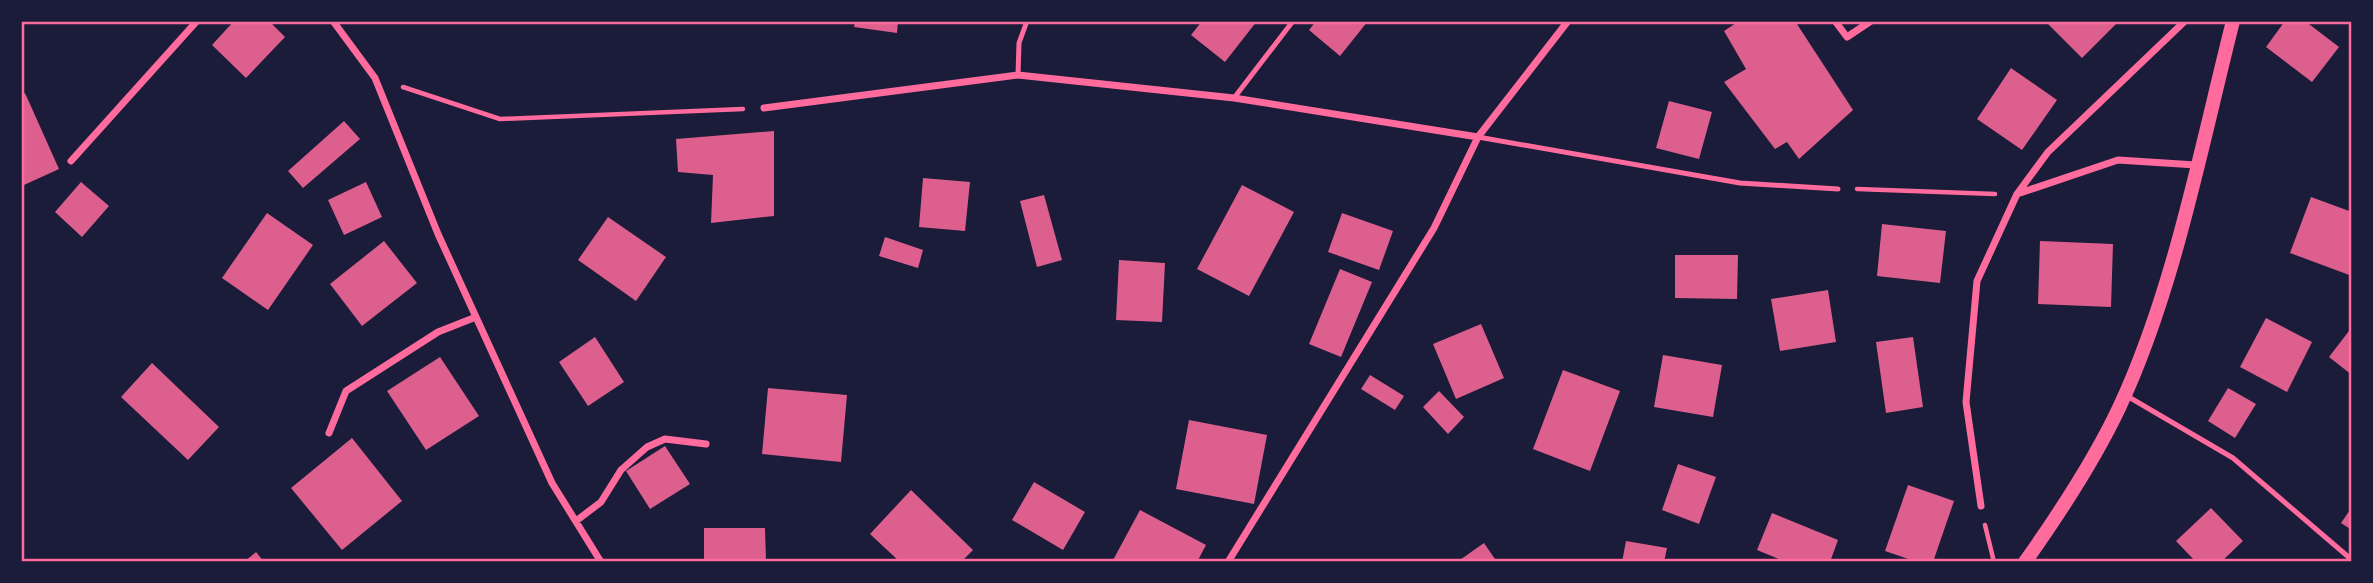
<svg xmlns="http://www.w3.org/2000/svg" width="2373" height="583" font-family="Quicksand,sans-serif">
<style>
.building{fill:#dd5f8e}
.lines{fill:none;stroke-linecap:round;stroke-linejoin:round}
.path{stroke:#ff6b9d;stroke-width:4.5}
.service{stroke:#ff6b9d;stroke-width:5}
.minor{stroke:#ff6b9d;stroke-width:7}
.secondary{stroke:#ff6b9d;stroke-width:14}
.neatline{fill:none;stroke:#ff6b9d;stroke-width:2.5}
</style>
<rect width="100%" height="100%" fill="#1b1b3a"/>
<path class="building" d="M 234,21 L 269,21 L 285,37 L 246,78 L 212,45 Z
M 855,21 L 898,21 L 897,33 L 854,27 Z
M 1202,21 L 1257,21 L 1225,62 L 1191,35 Z
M 1316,21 L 1368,21 L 1340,56 L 1309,30 Z
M 1739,21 L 1795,21 L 1853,110 L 1799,159 L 1787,142 L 1775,149 L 1724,82 L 1746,69 L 1724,31 Z
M 2045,21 L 2114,21 L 2116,24 L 2082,58 Z
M 2285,21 L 2305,21 L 2339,47 L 2312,82 L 2266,47 Z
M 2011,68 L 2057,100 L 2022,150 L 1977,119 Z
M 25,93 L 59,169 L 24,185 L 21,179 L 21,95 Z
M 1669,101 L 1712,112 L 1699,159 L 1656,148 Z
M 344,121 L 360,139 L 303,188 L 288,171 Z
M 774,131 L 774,216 L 711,223 L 713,175 L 678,172 L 676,139 Z
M 923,178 L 970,182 L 965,231 L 919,227 Z
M 81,182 L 109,206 L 82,237 L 55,212 Z
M 366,182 L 382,217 L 344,235 L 328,200 Z
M 1242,185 L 1294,212 L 1249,296 L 1197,269 Z
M 1044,195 L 1062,260 L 1037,267 L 1020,201 Z
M 2311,197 L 2352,212 L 2352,276 L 2290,253 Z
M 267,213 L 313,245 L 268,310 L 222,278 Z
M 1342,213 L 1393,231 L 1379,270 L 1328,252 Z
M 608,217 L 666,257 L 636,301 L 578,260 Z
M 1882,224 L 1946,231 L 1940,283 L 1877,276 Z
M 885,237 L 923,250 L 918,268 L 879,256 Z
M 384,241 L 417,283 L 362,326 L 330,284 Z
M 2040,241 L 2113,244 L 2111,307 L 2038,304 Z
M 1675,255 L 1738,255 L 1737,299 L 1675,298 Z
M 1119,260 L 1165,263 L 1162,322 L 1116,320 Z
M 1340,269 L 1372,282 L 1341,357 L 1309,344 Z
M 1828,290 L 1836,342 L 1780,351 L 1771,299 Z
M 2266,318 L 2312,342 L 2287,392 L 2240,367 Z
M 1481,324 L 1504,378 L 1456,399 L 1433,344 Z
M 2352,327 L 2352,375 L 2329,357 Z
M 595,337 L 624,382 L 588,406 L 559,362 Z
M 1913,337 L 1923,407 L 1886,413 L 1876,342 Z
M 1663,355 L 1722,365 L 1713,417 L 1654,407 Z
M 440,357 L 479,416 L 426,450 L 387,391 Z
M 152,363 L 219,427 L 188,460 L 121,397 Z
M 1563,370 L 1620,391 L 1590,471 L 1533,449 Z
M 1370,375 L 1404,396 L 1395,410 L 1361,389 Z
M 768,388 L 847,395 L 841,462 L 762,454 Z
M 2228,388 L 2256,404 L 2235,438 L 2208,421 Z
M 1439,391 L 1464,417 L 1448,434 L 1423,407 Z
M 1189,420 L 1267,435 L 1254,504 L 1176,489 Z
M 352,438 L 402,501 L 342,550 L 291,488 Z
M 665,446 L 690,484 L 650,509 L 626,471 Z
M 1678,464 L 1716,477 L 1699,524 L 1662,510 Z
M 1034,482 L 1085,512 L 1063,550 L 1012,520 Z
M 1908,485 L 1954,501 L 1933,562 L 1917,562 L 1885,551 Z
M 911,490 L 973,550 L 961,562 L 900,562 L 870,534 Z
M 2352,507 L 2352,530 L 2341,523 Z
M 2211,508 L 2243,541 L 2221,562 L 2196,562 L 2176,541 Z
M 1140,510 L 1206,545 L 1197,562 L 1112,562 Z
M 1772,513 L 1838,540 L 1830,562 L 1786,562 L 1757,550 Z
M 704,528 L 765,528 L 766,562 L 704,562 Z
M 1626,541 L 1667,548 L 1664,562 L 1622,562 Z
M 1484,543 L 1497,562 L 1457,562 Z
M 256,552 L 264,562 L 244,562 Z"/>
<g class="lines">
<path class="path" d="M 403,87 L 500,119 L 743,109
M 1857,189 L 1995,194
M 1985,525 L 1994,562"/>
<path class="service" d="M 1018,75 L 1019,43 L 1027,21
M 1234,98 L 1293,21
M 1478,137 L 1740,183 L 1838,189
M 2127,396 L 2233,458 L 2352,560"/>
<path class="minor" d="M 333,21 L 375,78 L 438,234 L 552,483 L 601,562
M 1835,21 L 1847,37 L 1871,21
M 764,108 L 1018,75 L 1234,98 L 1478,137
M 71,161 L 197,21
M 2017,194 L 2118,160 L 2196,165
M 329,433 L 346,391 L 438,332 L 476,317
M 1981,506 L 1966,402 L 1977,281 L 2017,194 L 2048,152 L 2185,21
M 576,521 L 601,502 L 621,470 L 647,447 L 665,439 L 706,444
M 1228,562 L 1434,228 L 1478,137 L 1568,21"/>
<path class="secondary" d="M 2025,562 C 2059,514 2094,461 2119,408 C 2174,291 2201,147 2233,21"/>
</g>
<rect width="2373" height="583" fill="none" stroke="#1b1b3a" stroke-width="46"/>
<rect x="23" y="23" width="2327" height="537" class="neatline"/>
</svg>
